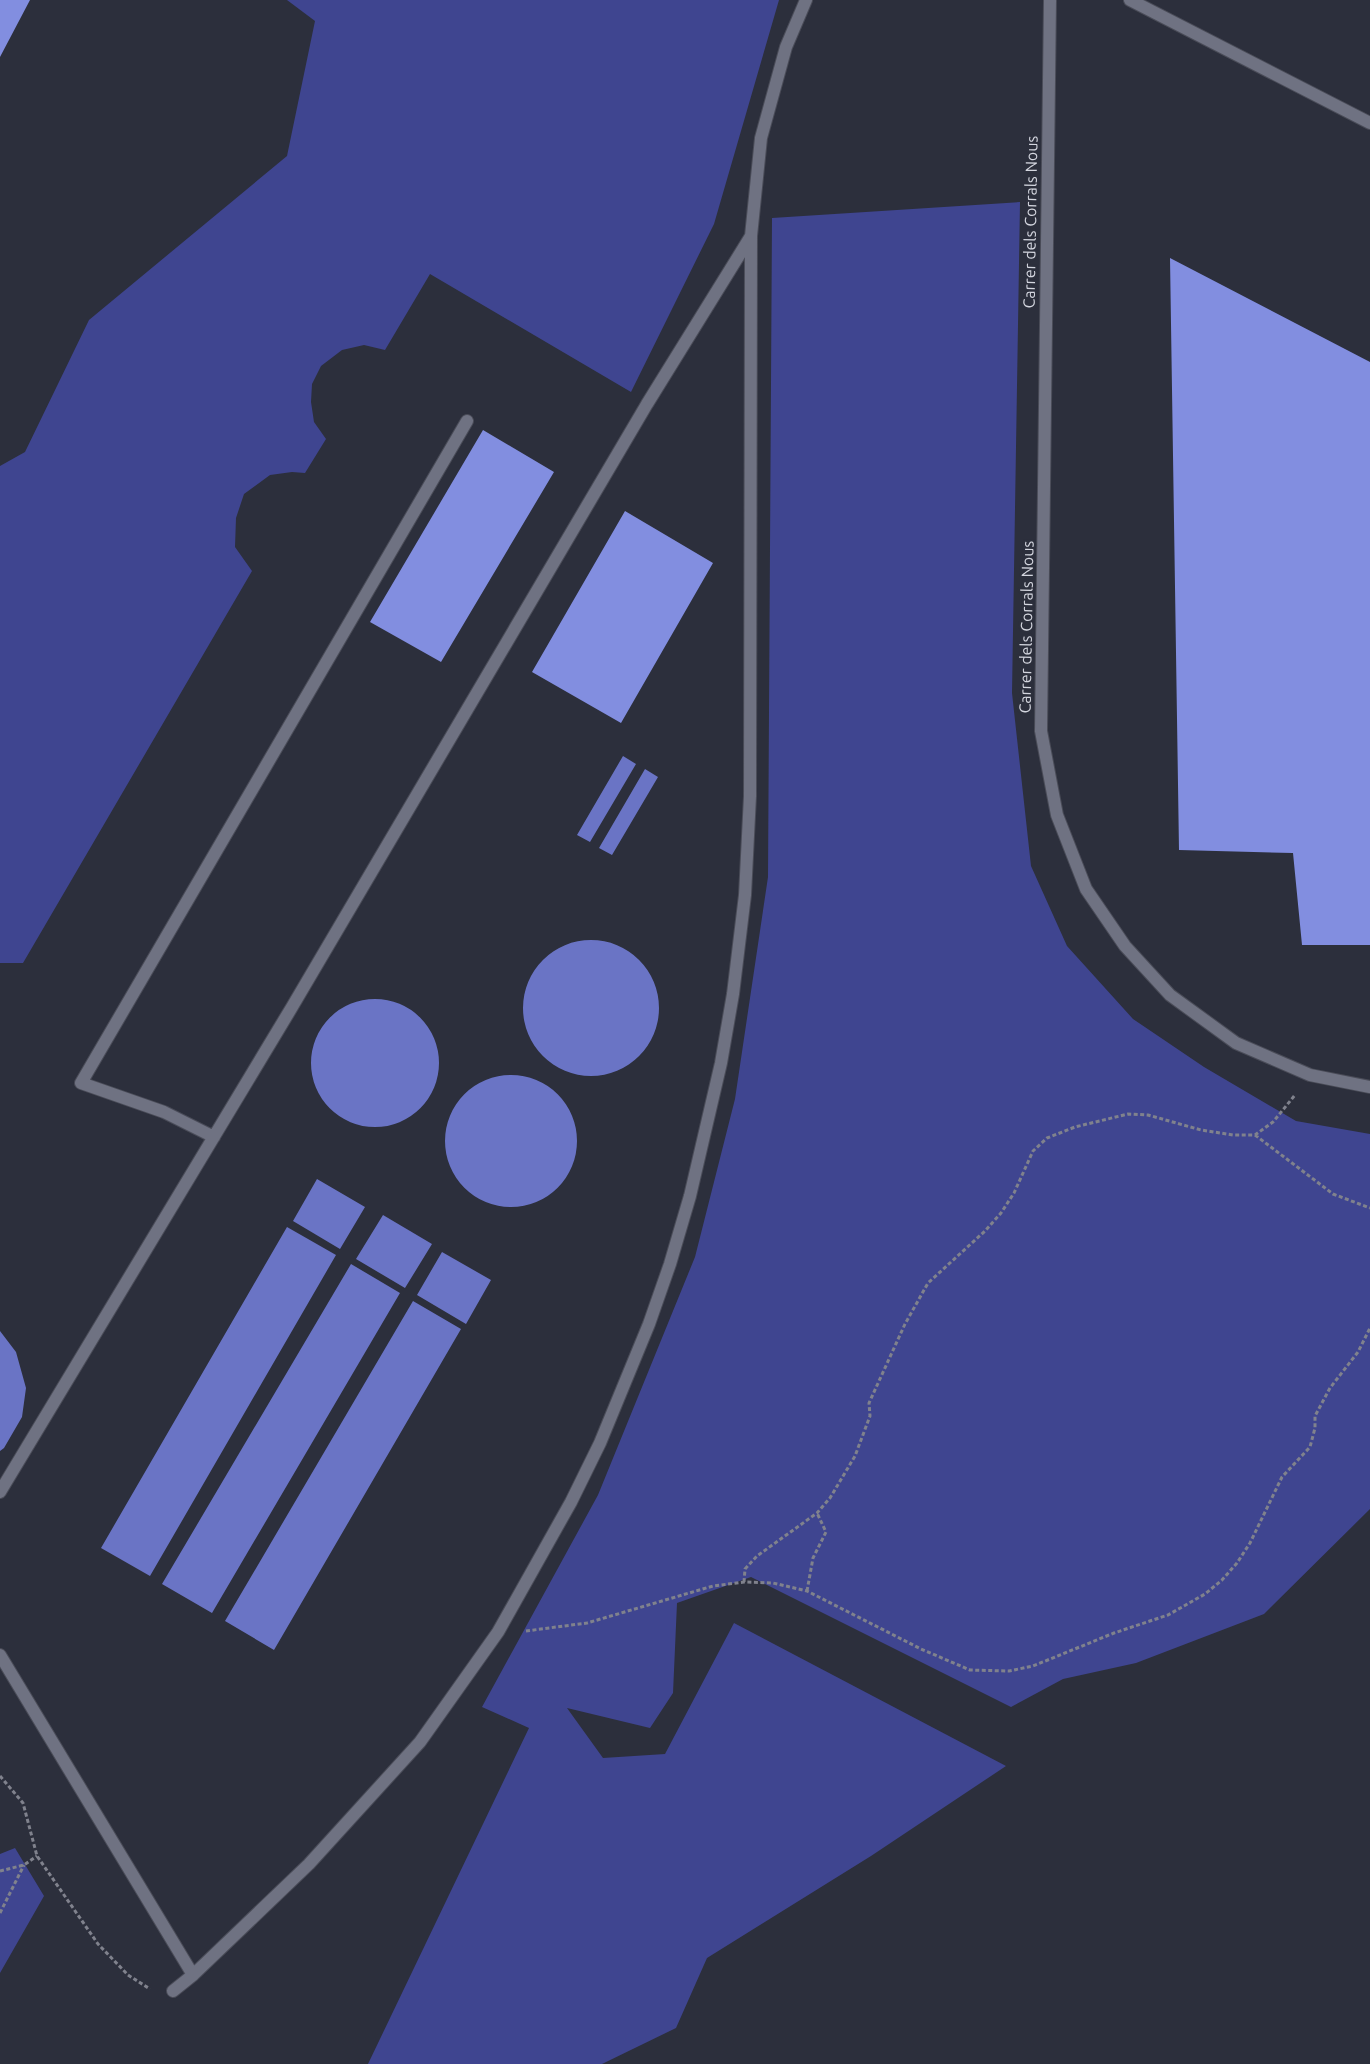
<svg xmlns="http://www.w3.org/2000/svg" width="1370" height="2064" font-family="Ubuntu,sans-serif">
<style>
.green{fill:#3f4590}
.water{fill:#6a74c5}
.building{fill:#828ee0}
.lines{fill:none;stroke-linecap:round;stroke-linejoin:round}
.minor-casing{stroke:#4a4c58;stroke-width:14}
.path{stroke:#80828d;stroke-width:3;stroke-dasharray:4 2.5;stroke-linecap:butt}
.minor{stroke:#6f7282;stroke-width:12}
.labels{text-anchor:middle;dominant-baseline:central;stroke-width:5;stroke-linejoin:round;paint-order:stroke}
.street-label{font-size:16px;fill:#d4d6df;stroke:#2c2f3c}
</style>
<rect width="100%" height="100%" fill="#2c2f3c"/>
<path class="green" d="M 287,0 L 779,0 L 714,224 L 631,392 L 430,274 L 385,350 L 364,345 L 342,350 L 321,366 L 312,384 L 311,402 L 314,422 L 326,439 L 305,473 L 292,472 L 270,475 L 244,494 L 236,518 L 235,547 L 252,571 L 23,963 L 0,963 L 0,466 L 25,452 L 89,320 L 287,156 L 315,21 Z
M 1020,202 L 1012,693 L 1031,866 L 1067,946 L 1133,1019 L 1204,1067 L 1296,1121 L 1370,1134 L 1370,1509 L 1264,1614 L 1136,1663 L 1063,1679 L 1011,1707 L 751,1577 L 677,1603 L 673,1693 L 650,1728 L 567,1708 L 603,1758 L 665,1754 L 734,1623 L 1006,1766 L 871,1856 L 707,1958 L 676,2028 L 602,2064 L 368,2064 L 529,1728 L 482,1707 L 598,1495 L 695,1257 L 735,1099 L 768,877 L 772,218 Z
M 15,1848 L 44,1896 L 0,1973 L 0,1854 Z"/>
<path class="water" d="M 623,756 L 636,764 L 590,842 L 577,835 Z
M 645,769 L 658,777 L 612,855 L 599,848 Z
M523 1008a68 68 0 1 1 136 0a68 68 0 1 1-136 0Z
M311 1063a64 64 0 1 1 128 0a64 64 0 1 1-128 0Z
M445 1141a66 66 0 1 1 132 0a66 66 0 1 1-132 0Z
M 317,1179 L 365,1207 L 340,1249 L 293,1221 Z
M 383,1215 L 432,1244 L 405,1288 L 356,1259 Z
M 287,1227 L 336,1255 L 150,1576 L 101,1548 Z
M 442,1252 L 491,1280 L 466,1324 L 417,1295 Z
M 351,1264 L 400,1293 L 212,1613 L 162,1584 Z
M 413,1301 L 461,1329 L 274,1650 L 225,1621 Z
M 0,1331 L 16,1352 L 26,1388 L 22,1417 L 4,1448 L 0,1451 Z"/>
<path class="building" d="M 0,0 L 30,0 L 0,57 Z
M 1170,258 L 1370,362 L 1370,945 L 1302,945 L 1293,853 L 1179,850 Z
M 483,430 L 554,472 L 441,662 L 370,622 Z
M 625,511 L 713,563 L 621,723 L 532,672 Z"/>
<g class="lines">
<g class="minor-casing">
<path id="minor" d="M 1050,0 L 1041,731 L 1057,815 L 1086,889 L 1125,946 L 1170,995 L 1236,1043 L 1310,1075 L 1370,1087
M 1130,0 L 1370,123
M 214,1137 L 164,1112 L 81,1083 L 467,421
M 0,1492 L 292,1007 L 647,404 L 751,236
M 0,1655 L 193,1975
M 173,1991 L 193,1975 L 309,1864 L 420,1742 L 498,1632 L 571,1502 L 600,1443 L 649,1324 L 670,1264 L 690,1196 L 721,1063 L 733,994 L 745,895 L 750,796 L 751,236 L 761,138 L 786,47 L 806,0"/>
</g>
<path class="path" d="M 1255,1135 L 1333,1194 L 1370,1208
M 744,1582 L 745,1569 L 757,1556 L 817,1513 L 830,1498 L 855,1456 L 870,1416 L 869,1403 L 905,1324 L 928,1283 L 985,1231 L 1001,1213 L 1014,1193 L 1033,1151 L 1047,1138 L 1075,1127 L 1128,1114 L 1148,1115 L 1201,1130 L 1233,1135 L 1255,1135 L 1273,1122 L 1295,1095
M 807,1591 L 813,1558 L 826,1532 L 817,1513
M 526,1631 L 587,1623 L 713,1586 L 744,1582 L 773,1583 L 807,1591 L 921,1649 L 970,1670 L 1009,1671 L 1033,1666 L 1114,1633 L 1168,1615 L 1205,1594 L 1222,1580 L 1237,1563 L 1250,1543 L 1282,1477 L 1310,1447 L 1315,1428 L 1315,1416 L 1330,1388 L 1358,1352 L 1370,1328
M 0,1776 L 23,1803 L 37,1856 L 98,1944 L 128,1975 L 150,1989
M 0,1871 L 24,1865 L 37,1856
M 0,1913 L 24,1865"/>
<use href="#minor" class="minor"/>
</g>
<g class="labels">
<g class="street-label">
<text transform="translate(1030 222) rotate(-89)">Carrer dels Corrals Nous</text>
<text transform="translate(1026 627) rotate(-89)">Carrer dels Corrals Nous</text>
</g>
</g>
</svg>
